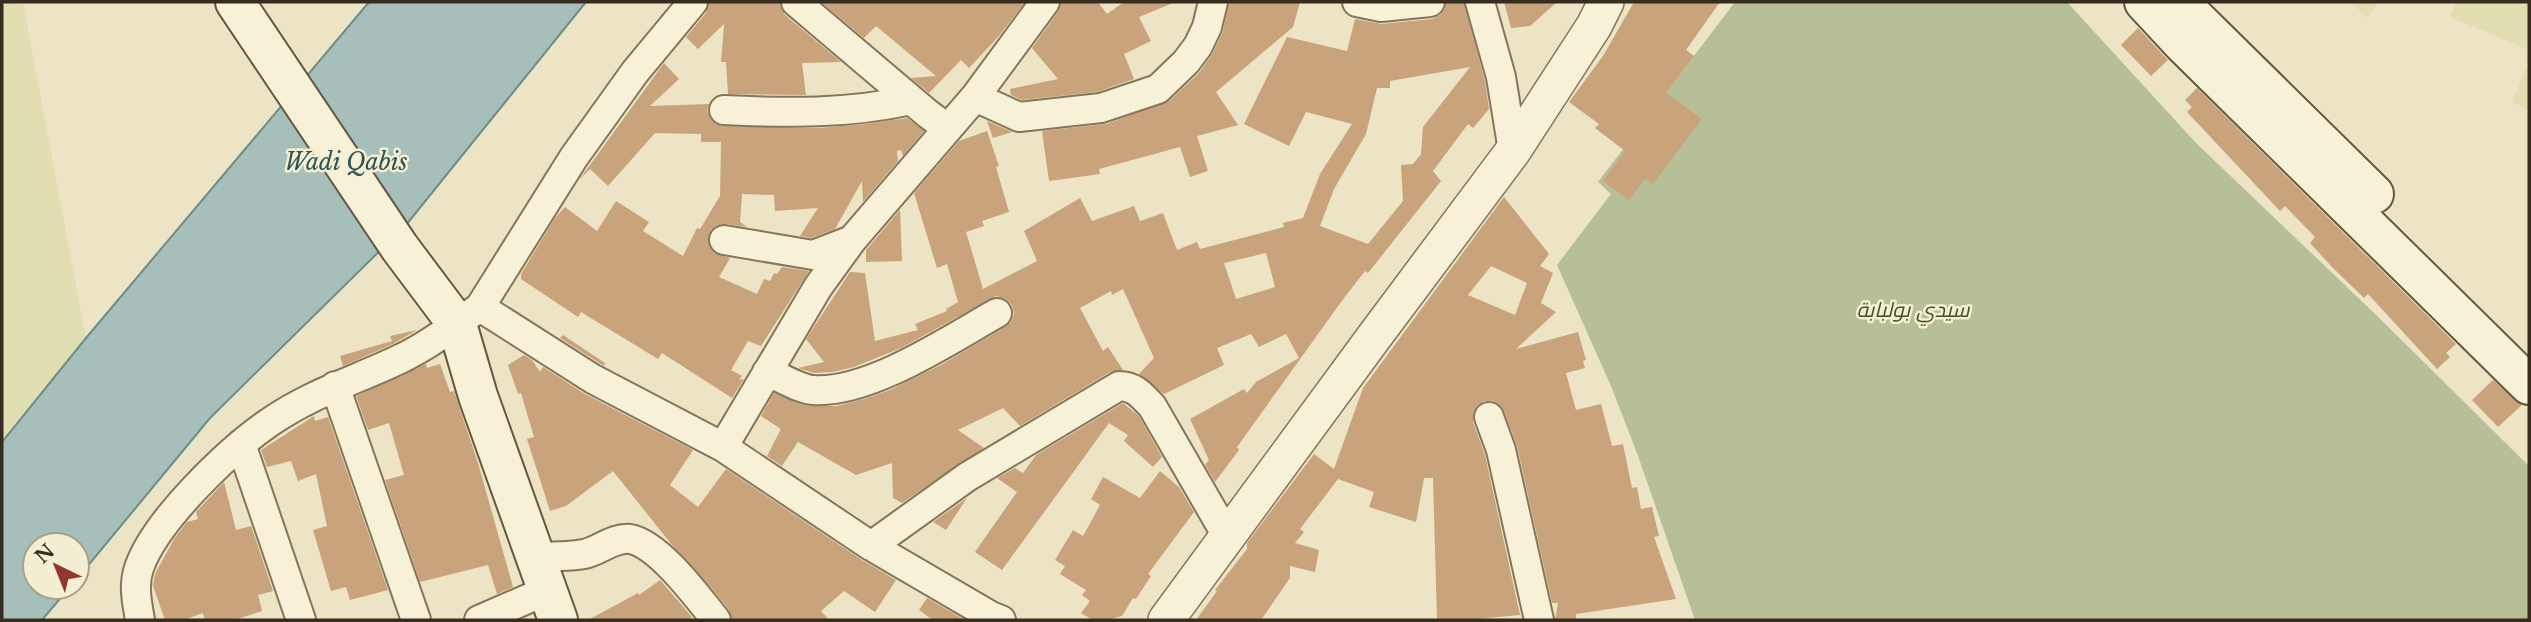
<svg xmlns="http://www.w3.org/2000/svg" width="2531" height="622" font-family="'Libre Baskerville',Cairo,serif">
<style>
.farmland{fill:#e1deb2}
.cemetery{fill:#b6bf97}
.water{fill:#a6bfba;stroke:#6d8d88;stroke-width:2}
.building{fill:#c8a37b;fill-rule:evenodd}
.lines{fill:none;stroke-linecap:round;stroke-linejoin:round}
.minor-casing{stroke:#85765b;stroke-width:32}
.tertiary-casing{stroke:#85765b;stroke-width:38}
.secondary-casing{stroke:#67573e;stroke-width:42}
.minor{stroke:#f7f1d7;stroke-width:28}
.tertiary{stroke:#f7f1d7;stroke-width:35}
.secondary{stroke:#f7f1d7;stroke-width:38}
.labels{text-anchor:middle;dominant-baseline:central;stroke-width:5;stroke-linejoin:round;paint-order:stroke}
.park-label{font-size:21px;font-style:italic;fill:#425126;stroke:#f4eed3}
.water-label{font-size:23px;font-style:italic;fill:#2f5455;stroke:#f4eed3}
</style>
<rect width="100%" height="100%" fill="#ece4c4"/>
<path class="farmland" d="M 2,2 L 23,2 L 86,338 L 2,442 Z
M 2351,2 L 2378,2 L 2368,18 Z
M 2456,2 L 2529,2 L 2529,50 L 2450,17 Z
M 2529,62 L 2529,110 L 2512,102 Z"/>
<path class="cemetery" d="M 1735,2 L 2067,2 L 2196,143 L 2371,310 L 2529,466 L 2529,620 L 1695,620 L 1637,453 L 1611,386 L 1557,265 L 1611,194 L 1598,182 Z"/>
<path class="water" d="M 369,2 L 586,2 L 406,225 L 210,418 L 77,579 L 77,545 L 35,545 L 35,587 L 70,587 L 42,620 L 2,620 L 2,442 L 86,338 Z"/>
<path class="building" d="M 709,2 L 780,2 L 785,15 L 841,62 L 802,63 L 806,95 L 728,94 L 726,62 L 721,62 L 724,24 L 698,49 L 686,37 L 706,13 Z
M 821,2 L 1025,2 L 999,36 L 969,68 L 961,60 L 929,93 L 911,78 L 936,76 L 876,26 L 864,38 Z
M 1061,2 L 1098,2 L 1107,14 L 1124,2 L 1173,3 L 1139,17 L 1151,41 L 1124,54 L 1134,79 L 1097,92 L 1022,100 L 1011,95 L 1010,89 L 1058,79 L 1032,48 L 1058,12 Z
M 1229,2 L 1300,2 L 1293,27 L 1216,92 L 1238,125 L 1197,136 L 1208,171 L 1190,177 L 1180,147 L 1099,169 L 1100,174 L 1049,181 L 1042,131 L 1106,124 L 1169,101 L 1198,74 L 1213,53 L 1223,31 Z
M 1446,2 L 1464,2 L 1485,81 L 1489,109 L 1473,128 L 1468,124 L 1433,171 L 1441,181 L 1368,273 L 1365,271 L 1341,302 L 1237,447 L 1239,450 L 1215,482 L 1205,465 L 1209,460 L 1190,419 L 1244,389 L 1247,393 L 1256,382 L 1299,358 L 1286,334 L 1259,347 L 1251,334 L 1217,348 L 1224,365 L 1164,394 L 1139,374 L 1154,358 L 1123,289 L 1112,295 L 1111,291 L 1080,308 L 1103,351 L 1108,347 L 1123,370 L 1110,372 L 1020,426 L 1003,408 L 958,430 L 984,448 L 902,503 L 893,498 L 892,463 L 856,475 L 798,442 L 782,466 L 767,456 L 781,429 L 761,416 L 774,393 L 811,406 L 836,406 L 864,399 L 890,390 L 941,365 L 1005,327 L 1011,322 L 1014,314 L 1012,305 L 1006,299 L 996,296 L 901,348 L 854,367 L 833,372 L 814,373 L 798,368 L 824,362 L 806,339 L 850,272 L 865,273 L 875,341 L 918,330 L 915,324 L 947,311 L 946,309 L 958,302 L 947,264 L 937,268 L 914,193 L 959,141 L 987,131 L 999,166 L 996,167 L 1009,212 L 982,221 L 984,226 L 966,232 L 983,289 L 1037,261 L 1024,231 L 1080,198 L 1092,221 L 1134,206 L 1140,221 L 1163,213 L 1177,250 L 1197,242 L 1200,249 L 1284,227 L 1283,223 L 1303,218 L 1320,174 L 1352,124 L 1306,112 L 1289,146 L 1244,124 L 1287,37 L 1347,51 L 1355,19 L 1382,24 L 1432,19 L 1440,15 L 1445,9 ZM 1470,67 L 1423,127 L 1421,154 L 1413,164 L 1401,165 L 1403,201 L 1368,244 L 1320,226 L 1334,189 L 1366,134 L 1377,88 L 1390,88 L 1390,81 ZM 1266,253 L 1275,287 L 1236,299 L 1224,263 Z
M 1504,2 L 1557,2 L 1530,26 L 1511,28 Z
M 1634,2 L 1720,2 L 1686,50 L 1694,56 L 1666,93 L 1702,119 L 1653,184 L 1645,179 L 1629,200 L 1603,181 L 1625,151 L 1595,128 L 1599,124 L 1569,102 L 1603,56 Z
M 2138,28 L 2168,60 L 2151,76 L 2121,45 Z
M 664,63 L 679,79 L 650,106 L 709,104 L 707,110 L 710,118 L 716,124 L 723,126 L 819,128 L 866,124 L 907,118 L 924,131 L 903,156 L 901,150 L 897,151 L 898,161 L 863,202 L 862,181 L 835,229 L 811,238 L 800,236 L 818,208 L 775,211 L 774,195 L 742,194 L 740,222 L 747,227 L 726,224 L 718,225 L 711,230 L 708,238 L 709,246 L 714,253 L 730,258 L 719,277 L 757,294 L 764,279 L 770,281 L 774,273 L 777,274 L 782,267 L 809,271 L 761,346 L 748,341 L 731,370 L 742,376 L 739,380 L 744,379 L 732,398 L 662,353 L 658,359 L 581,312 L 578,317 L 521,279 L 521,274 L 555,218 L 565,207 L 597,231 L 616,201 L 649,222 L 643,231 L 683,256 L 697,228 L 700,229 L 720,196 L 721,142 L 701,142 L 701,134 L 655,133 L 608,186 L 590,169 L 579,180 Z
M 2197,88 L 2456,344 L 2446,353 L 2450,357 L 2437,369 L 2368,294 L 2364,298 L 2332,267 L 2310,243 L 2315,237 L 2285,206 L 2280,211 L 2187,112 L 2192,107 L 2185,100 Z
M 987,121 L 1012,132 L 993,138 Z
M 1504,197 L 1549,254 L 1540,266 L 1553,273 L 1541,303 L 1556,312 L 1516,349 L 1578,332 L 1586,360 L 1583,361 L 1585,368 L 1566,373 L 1576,410 L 1601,404 L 1612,446 L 1623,444 L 1632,488 L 1637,487 L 1641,509 L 1652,507 L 1659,536 L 1654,537 L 1676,599 L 1576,614 L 1576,620 L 1555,620 L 1558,603 L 1552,603 L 1517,446 L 1504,411 L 1499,404 L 1491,401 L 1484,401 L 1477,406 L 1473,413 L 1473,422 L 1485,455 L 1520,615 L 1466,620 L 1437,620 L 1433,478 L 1424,478 L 1416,522 L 1369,507 L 1374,492 L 1338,479 L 1300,529 L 1304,532 L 1295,543 L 1319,550 L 1315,572 L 1290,566 L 1290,578 L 1261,620 L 1196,620 L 1217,591 L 1215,590 L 1247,549 L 1247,543 L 1314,454 L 1334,469 L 1363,388 ZM 1491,266 L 1527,283 L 1515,315 L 1468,295 Z
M 900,210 L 902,261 L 866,262 L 866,250 Z
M 417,330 L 393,344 L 343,366 L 340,356 L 392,341 L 390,336 Z
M 563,335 L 605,363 L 604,366 L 560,338 Z
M 524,355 L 532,360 L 540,372 L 543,367 L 585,394 L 693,450 L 670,485 L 698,507 L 726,469 L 862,560 L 896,580 L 875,612 L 844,591 L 821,611 L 829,620 L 732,620 L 729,610 L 712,589 L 672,545 L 613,471 L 566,506 L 550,511 L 527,439 L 534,437 L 521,393 L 518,394 L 508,365 Z
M 426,364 L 427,368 L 440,364 L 450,392 L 454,391 L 478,463 L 513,587 L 497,594 L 488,565 L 420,582 L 385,480 L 404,475 L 389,423 L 368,430 L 356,396 Z
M 2493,380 L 2522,405 L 2498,427 L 2472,400 Z
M 1123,403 L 1139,416 L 1162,457 L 1153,467 L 1124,441 L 1128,435 L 1109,423 L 1002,570 L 975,552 L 1017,492 L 997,478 L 1015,468 L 1023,473 L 1036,455 Z
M 314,416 L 315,421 L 328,417 L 388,590 L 350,600 L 346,587 L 331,591 L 313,530 L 327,526 L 316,474 L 298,481 L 291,461 L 267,467 L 261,450 Z
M 1160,471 L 1179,487 L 1194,512 L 1148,574 L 1151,576 L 1136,599 L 1133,598 L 1122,616 L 1107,620 L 1093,620 L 1081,613 L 1090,601 L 1082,595 L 1086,590 L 1060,574 L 1065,566 L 1055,560 L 1073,530 L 1083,536 L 1100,505 L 1091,499 L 1103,477 L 1140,498 Z
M 224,482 L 236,530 L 251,526 L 273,591 L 258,595 L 262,611 L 234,620 L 205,620 L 203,613 L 184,620 L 165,620 L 153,586 L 155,574 L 174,539 L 187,522 L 198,519 L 196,512 Z
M 967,498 L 946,530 L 933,522 Z
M 660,580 L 692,617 L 688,620 L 588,620 L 638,593 L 639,595 Z
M 927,598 L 965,620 L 933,620 L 919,610 Z"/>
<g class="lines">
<g class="minor-casing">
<path id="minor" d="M 796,2 L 928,114 L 947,128
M 1357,2 L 1381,7 L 1430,2
M 1480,2 L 1501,77 L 1513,151
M 975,97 L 1019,117 L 1101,108 L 1158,89 L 1186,62 L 1198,46 L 1207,27 L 1213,2
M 724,110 C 787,113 849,114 911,100
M 724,240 L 813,255 L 852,240
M 480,307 L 574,157 L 635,72 L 693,2
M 767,372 C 781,377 799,389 813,390 C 869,394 949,340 997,313
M 335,386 L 416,620
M 1489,417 L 1501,450 L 1539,620
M 241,444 L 301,620
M 723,447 L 818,287 L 852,240 L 975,97 L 1045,2
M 871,546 L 967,477 L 1119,386 C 1135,386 1142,396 1152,406 L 1227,536
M 535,557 C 551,556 568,557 584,554 C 599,551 614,537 630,539 C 659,544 699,599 716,620
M 140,620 C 137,602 133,586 139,568 C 155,521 229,450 270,422 C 310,394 356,380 400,359 C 428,346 455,325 480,307 L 593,379 L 723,447 L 871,546 L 991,616 L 1001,620
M 479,620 L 548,590"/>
</g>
<g class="tertiary-casing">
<path id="tertiary" d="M 1166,620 L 1374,337 L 1513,151 L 1594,26 L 1606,2"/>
</g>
<g class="secondary-casing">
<path id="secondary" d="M 235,2 L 400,248 L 457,324 L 478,396 L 558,620
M 2144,2 L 2183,44 L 2529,385
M 2179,2 L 2374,194"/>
</g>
<use href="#minor" class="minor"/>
<use href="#tertiary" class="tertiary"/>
<use href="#secondary" class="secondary"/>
</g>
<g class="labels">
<g class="park-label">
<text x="1913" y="310">سيدي بولبابة</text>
</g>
<g class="water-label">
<text x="346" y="162">Wadi Qabis</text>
</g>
</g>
<rect width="2531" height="622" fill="none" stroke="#362c1f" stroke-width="7"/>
<g transform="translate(56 566) rotate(317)"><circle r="33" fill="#f4eed3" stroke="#a8a08b" stroke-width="2"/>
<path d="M0-5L12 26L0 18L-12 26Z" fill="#91382e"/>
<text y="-10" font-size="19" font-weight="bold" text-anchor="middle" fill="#362c1f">N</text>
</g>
</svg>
